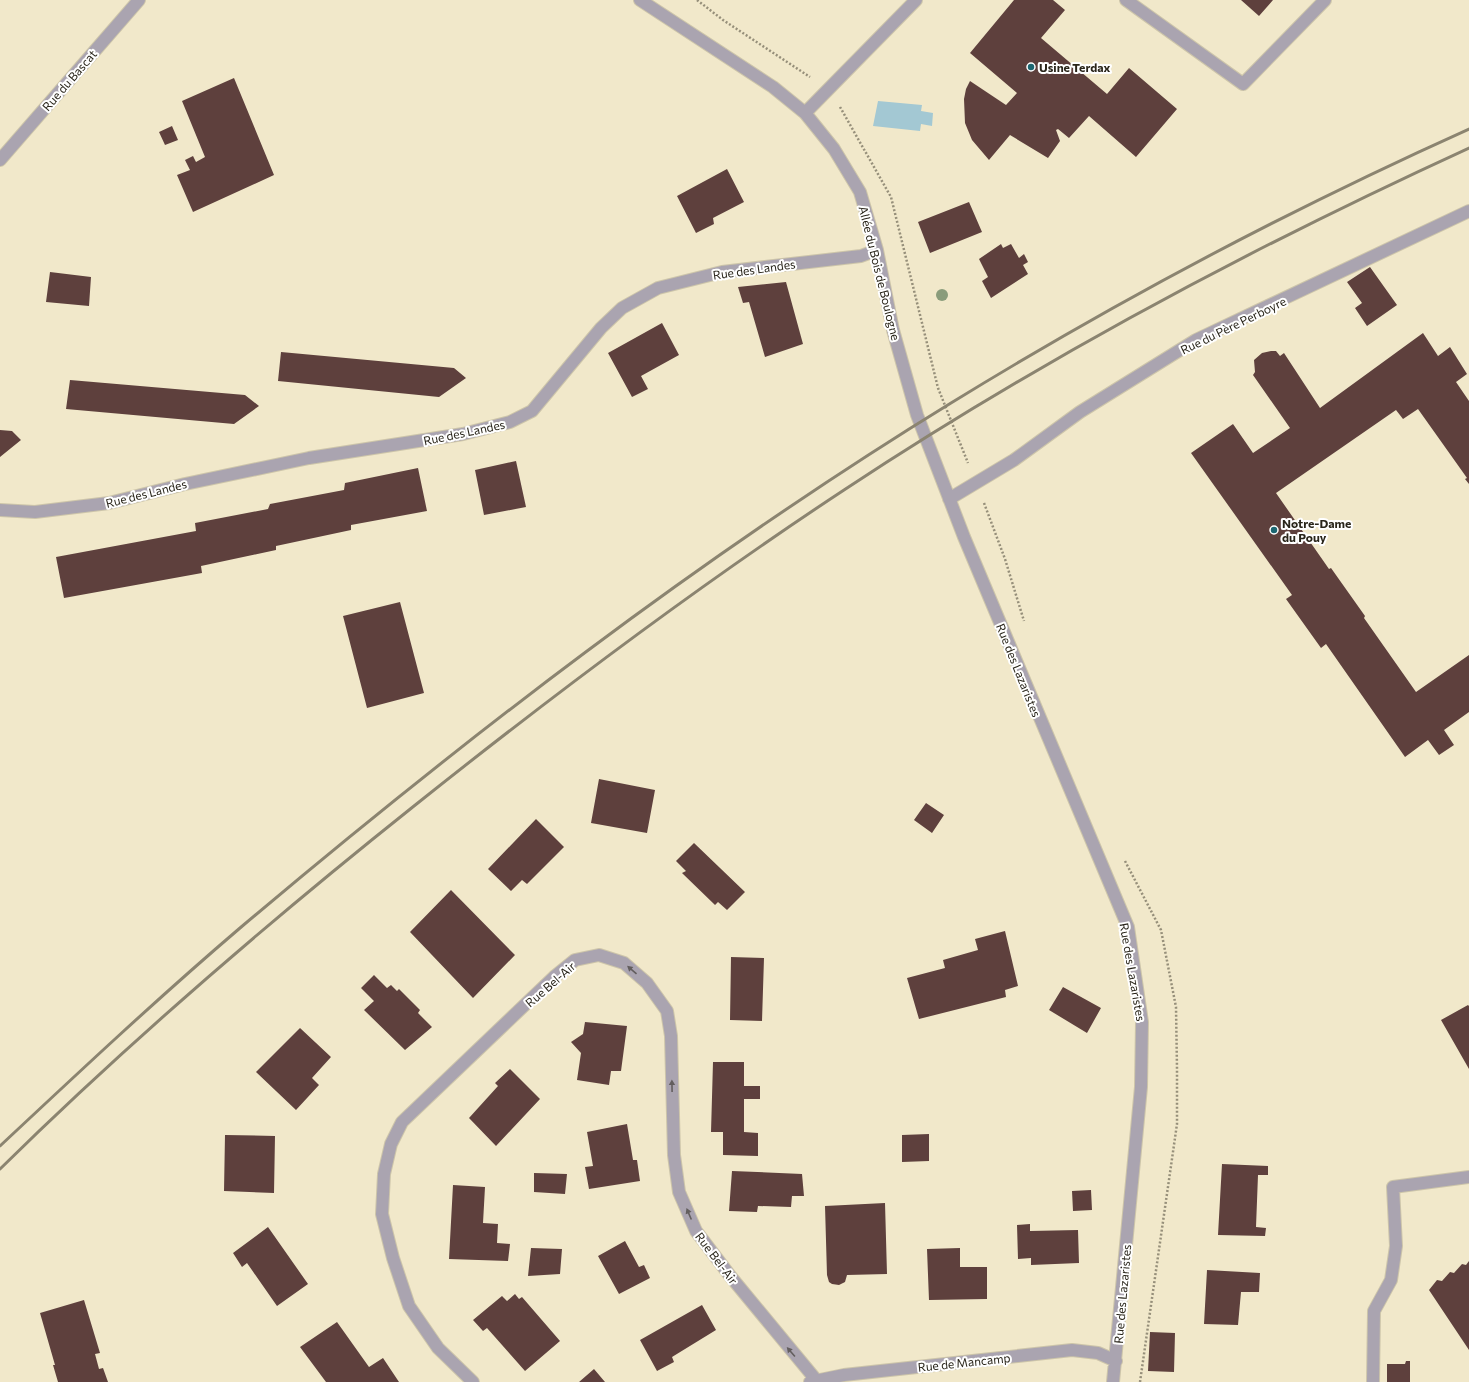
<svg xmlns="http://www.w3.org/2000/svg" width="1469" height="1382" font-family="Commissioner,sans-serif">
<style>
.water{fill:#a3c8d3}
.building{fill:#5e403d}
.lines{fill:none;stroke-linecap:round;stroke-linejoin:round}
.minor-casing{stroke:#cdc5aa;stroke-width:14}
.path{stroke:#968f7a;stroke-width:2.5;stroke-dasharray:2 2;stroke-linecap:butt}
.minor{stroke:#aaa4b0;stroke-width:12}
.rail{stroke:#8b8470;stroke-width:3}
.tree{fill:#8a9c7b}
.oneway{fill:#635e5e}
.poi-dot{fill:#1b6671;stroke:#fff;stroke-width:1.5}
.labels{text-anchor:middle;dominant-baseline:central;stroke-width:4;stroke-linejoin:round;paint-order:stroke}
.poi-label{font-size:12px;font-weight:bold;fill:#29251a;stroke:#fff;text-anchor:start}
.street-label{font-size:12px;fill:#29251a;stroke:#fff}
</style>
<rect width="100%" height="100%" fill="#f1e8ca"/>
<path class="water" d="M 878,101 L 922,105 L 921,111 L 933,113 L 932,126 L 921,124 L 920,131 L 873,126 Z"/>
<path class="building" d="M 1014,0 L 1053,0 L 1065,10 L 1041,38 L 1107,94 L 1129,68 L 1177,109 L 1136,157 L 1089,116 L 1069,138 L 1058,129 L 1056,130 L 1060,141 L 1048,158 L 1010,135 L 989,160 L 972,140 L 965,123 L 964,99 L 966,89 L 970,81 L 1006,105 L 1017,93 L 970,53 Z
M 1241,0 L 1273,0 L 1259,16 Z
M 234,78 L 274,175 L 193,212 L 177,175 L 190,170 L 185,160 L 193,156 L 196,162 L 205,157 L 182,101 Z
M 172,126 L 178,140 L 165,145 L 159,132 Z
M 727,169 L 744,202 L 713,218 L 714,224 L 696,233 L 677,196 Z
M 969,202 L 982,232 L 930,253 L 918,222 Z
M 1001,244 L 1003,248 L 1011,244 L 1019,258 L 1024,254 L 1028,262 L 1023,265 L 1028,274 L 991,298 L 982,281 L 988,277 L 979,259 Z
M 1370,267 L 1397,305 L 1367,326 L 1355,308 L 1362,303 L 1347,282 Z
M 50,272 L 91,277 L 89,306 L 46,302 Z
M 786,282 L 803,344 L 765,357 L 749,302 L 743,303 L 738,287 Z
M 662,323 L 679,355 L 641,376 L 648,389 L 632,397 L 608,353 Z
M 1423,333 L 1438,356 L 1450,347 L 1467,374 L 1456,382 L 1469,401 L 1469,484 L 1465,479 L 1467,478 L 1418,409 L 1403,419 L 1396,410 L 1276,493 L 1329,569 L 1331,568 L 1365,616 L 1364,618 L 1416,692 L 1469,655 L 1469,712 L 1444,730 L 1454,745 L 1439,755 L 1428,740 L 1405,757 L 1326,644 L 1321,648 L 1286,599 L 1292,595 L 1191,453 L 1233,424 L 1253,453 L 1290,428 L 1253,375 L 1255,372 L 1254,360 L 1262,353 L 1271,351 L 1276,351 L 1280,356 L 1284,353 L 1320,408 Z
M 281,352 L 454,368 L 466,378 L 439,397 L 278,381 Z
M 70,380 L 245,395 L 259,406 L 234,424 L 66,409 Z
M 0,430 L 12,431 L 21,440 L 0,457 Z
M 516,461 L 526,507 L 484,515 L 475,470 Z
M 418,468 L 427,511 L 351,525 L 351,530 L 276,546 L 276,550 L 201,566 L 202,573 L 64,598 L 56,557 L 196,531 L 195,523 L 268,509 L 270,504 L 344,490 L 345,483 Z
M 400,602 L 424,693 L 367,708 L 343,616 Z
M 599,779 L 655,790 L 647,833 L 591,823 Z
M 926,803 L 944,815 L 932,833 L 914,820 Z
M 536,819 L 564,847 L 527,884 L 522,880 L 511,891 L 488,869 Z
M 694,843 L 745,892 L 727,910 L 718,902 L 715,905 L 682,873 L 686,871 L 676,861 Z
M 451,890 L 515,955 L 473,998 L 410,932 Z
M 1005,931 L 1018,986 L 1005,990 L 1006,997 L 919,1019 L 907,978 L 945,968 L 943,960 L 978,950 L 975,939 Z
M 731,957 L 764,958 L 762,1021 L 730,1020 Z
M 374,975 L 387,988 L 391,985 L 397,991 L 399,989 L 420,1010 L 418,1013 L 432,1027 L 405,1050 L 364,1010 L 374,1001 L 361,988 Z
M 1063,987 L 1101,1008 L 1087,1033 L 1049,1010 Z
M 1468,1005 L 1469,1006 L 1469,1069 L 1441,1020 Z
M 585,1022 L 627,1026 L 621,1071 L 611,1071 L 609,1085 L 577,1080 L 581,1053 L 571,1042 L 583,1034 Z
M 300,1028 L 331,1057 L 312,1078 L 319,1085 L 296,1110 L 256,1072 Z
M 713,1062 L 744,1062 L 744,1086 L 760,1086 L 760,1099 L 744,1099 L 744,1132 L 758,1133 L 758,1156 L 723,1155 L 723,1132 L 711,1132 Z
M 510,1069 L 540,1099 L 496,1146 L 469,1118 L 498,1086 L 495,1083 Z
M 627,1124 L 633,1160 L 637,1160 L 640,1181 L 589,1189 L 585,1167 L 593,1166 L 587,1132 Z
M 929,1134 L 929,1161 L 902,1162 L 902,1135 Z
M 225,1135 L 275,1136 L 274,1193 L 224,1191 Z
M 1222,1164 L 1268,1166 L 1268,1175 L 1258,1175 L 1256,1227 L 1266,1228 L 1265,1236 L 1218,1235 Z
M 732,1171 L 802,1174 L 804,1196 L 792,1196 L 791,1207 L 758,1206 L 757,1212 L 729,1211 Z
M 534,1173 L 567,1174 L 565,1194 L 534,1192 Z
M 453,1185 L 485,1187 L 483,1223 L 498,1224 L 497,1243 L 510,1244 L 508,1261 L 449,1259 Z
M 1091,1190 L 1092,1210 L 1073,1211 L 1072,1191 Z
M 885,1203 L 887,1274 L 847,1275 L 845,1282 L 839,1285 L 832,1284 L 829,1282 L 827,1275 L 825,1206 Z
M 1030,1224 L 1030,1231 L 1078,1230 L 1079,1263 L 1031,1265 L 1031,1258 L 1018,1259 L 1017,1225 Z
M 268,1227 L 308,1284 L 277,1306 L 247,1263 L 242,1267 L 233,1253 Z
M 625,1241 L 639,1267 L 644,1265 L 650,1278 L 619,1294 L 598,1256 Z
M 531,1248 L 562,1249 L 560,1274 L 528,1276 Z
M 960,1248 L 960,1267 L 987,1267 L 987,1299 L 929,1300 L 927,1249 Z
M 1469,1261 L 1469,1350 L 1429,1290 L 1437,1280 L 1442,1281 L 1450,1272 L 1454,1273 L 1462,1264 L 1466,1265 Z
M 1207,1270 L 1260,1273 L 1259,1292 L 1241,1292 L 1238,1325 L 1204,1324 Z
M 515,1294 L 519,1299 L 522,1297 L 560,1341 L 525,1371 L 487,1328 L 483,1331 L 473,1320 L 502,1296 L 507,1301 Z
M 84,1300 L 100,1353 L 95,1354 L 99,1369 L 103,1368 L 108,1382 L 58,1382 L 53,1365 L 55,1365 L 40,1313 Z
M 702,1305 L 716,1330 L 672,1357 L 674,1362 L 657,1371 L 640,1340 Z
M 337,1322 L 369,1367 L 383,1358 L 399,1382 L 326,1382 L 300,1347 Z
M 1150,1332 L 1175,1333 L 1174,1372 L 1148,1371 Z
M 1406,1361 L 1410,1361 L 1410,1382 L 1387,1382 L 1387,1364 L 1405,1364 Z
M 594,1369 L 605,1382 L 579,1382 Z"/>
<g class="lines">
<g class="minor-casing">
<path id="minor" d="M 640,0 L 773,87 L 805,113 L 834,149 L 860,192 L 877,250 L 893,330 L 917,415 L 964,537 L 1128,927 L 1142,1022 L 1141,1087 L 1113,1382
M 1126,0 L 1243,84 L 1325,0
M 805,113 L 916,0
M 0,160 L 139,0
M 949,499 L 1014,460 L 1080,412 L 1196,340 L 1469,211
M 0,510 L 35,512 L 109,503 L 185,484 L 309,458 L 463,434 L 510,422 L 532,411 L 601,328 L 622,308 L 658,288 L 722,272 L 861,256 L 877,250
M 473,1382 L 438,1348 L 409,1306 L 393,1258 L 382,1214 L 384,1174 L 391,1144 L 402,1122 L 554,977 L 575,960 L 599,955 L 624,963 L 647,983 L 667,1011 L 671,1036 L 674,1155 L 679,1192 L 696,1231 L 731,1277 L 817,1381
M 810,1382 L 844,1375 L 1072,1350 L 1098,1353 L 1116,1361
M 1373,1382 L 1374,1311 L 1391,1280 L 1396,1246 L 1393,1187 L 1469,1177"/>
</g>
<path class="path" d="M 697,0 L 723,20 L 810,77
M 840,107 L 891,197 L 938,388 L 968,463
M 984,503 L 1005,559 L 1024,621
M 1125,861 L 1161,930 L 1176,1007 L 1177,1069 L 1177,1124 L 1140,1382"/>
<use href="#minor" class="minor"/>
<path class="rail" d="M 0,1146 C 79,1072 158,998 240,928 C 465,738 700,557 951,403 C 1117,301 1291,209 1469,129
M 0,1169 C 131,1040 271,920 414,806 C 553,695 695,588 844,490 C 1042,359 1253,247 1469,148"/>
</g>
<circle class="tree" cx="942" cy="295" r="6"/>
<defs><path id="oneway-solid" d="M-6-.8H1V-3.2L6.5 0L1 3.2V.8H-6Z"/></defs>
<g class="oneway">
<use href="#oneway-solid" transform="translate(632 970) rotate(-139)"/>
<use href="#oneway-solid" transform="translate(672 1086) rotate(-91)"/>
<use href="#oneway-solid" transform="translate(689 1214) rotate(-113)"/>
<use href="#oneway-solid" transform="translate(791 1352) rotate(-131)"/>
</g>
<g class="poi-dot">
<circle cx="1031" cy="67" r="4"/>
<circle cx="1274" cy="530" r="4"/>
</g>
<g class="labels">
<g class="poi-label">
<text x="1039" y="67">Usine Terdax</text>
<text x="1282" y="523">Notre-Dame<tspan x="1282" dy="14">du Pouy</tspan></text>
</g>
<g class="street-label">
<text transform="translate(69 80) rotate(-49)">Rue du Bascat</text>
<text transform="translate(754 269) rotate(-8)">Rue des Landes</text>
<text transform="translate(880 273) rotate(76)">Allée du Bois de Boulogne</text>
<text transform="translate(1233 325) rotate(-26)">Rue du Père Perboyre</text>
<text transform="translate(464 432) rotate(-12)">Rue des Landes</text>
<text transform="translate(146 493) rotate(-14)">Rue des Landes</text>
<text transform="translate(1019 670) rotate(68)">Rue des Lazaristes</text>
<text transform="translate(1133 972) rotate(80)">Rue des Lazaristes</text>
<text transform="translate(550 984) rotate(-41)">Rue Bel-Air</text>
<text transform="translate(717 1258) rotate(53)">Rue Bel-Air</text>
<text transform="translate(1122 1294) rotate(-85)">Rue des Lazaristes</text>
<text transform="translate(964 1362) rotate(-6)">Rue de Mancamp</text>
</g>
</g>
</svg>
